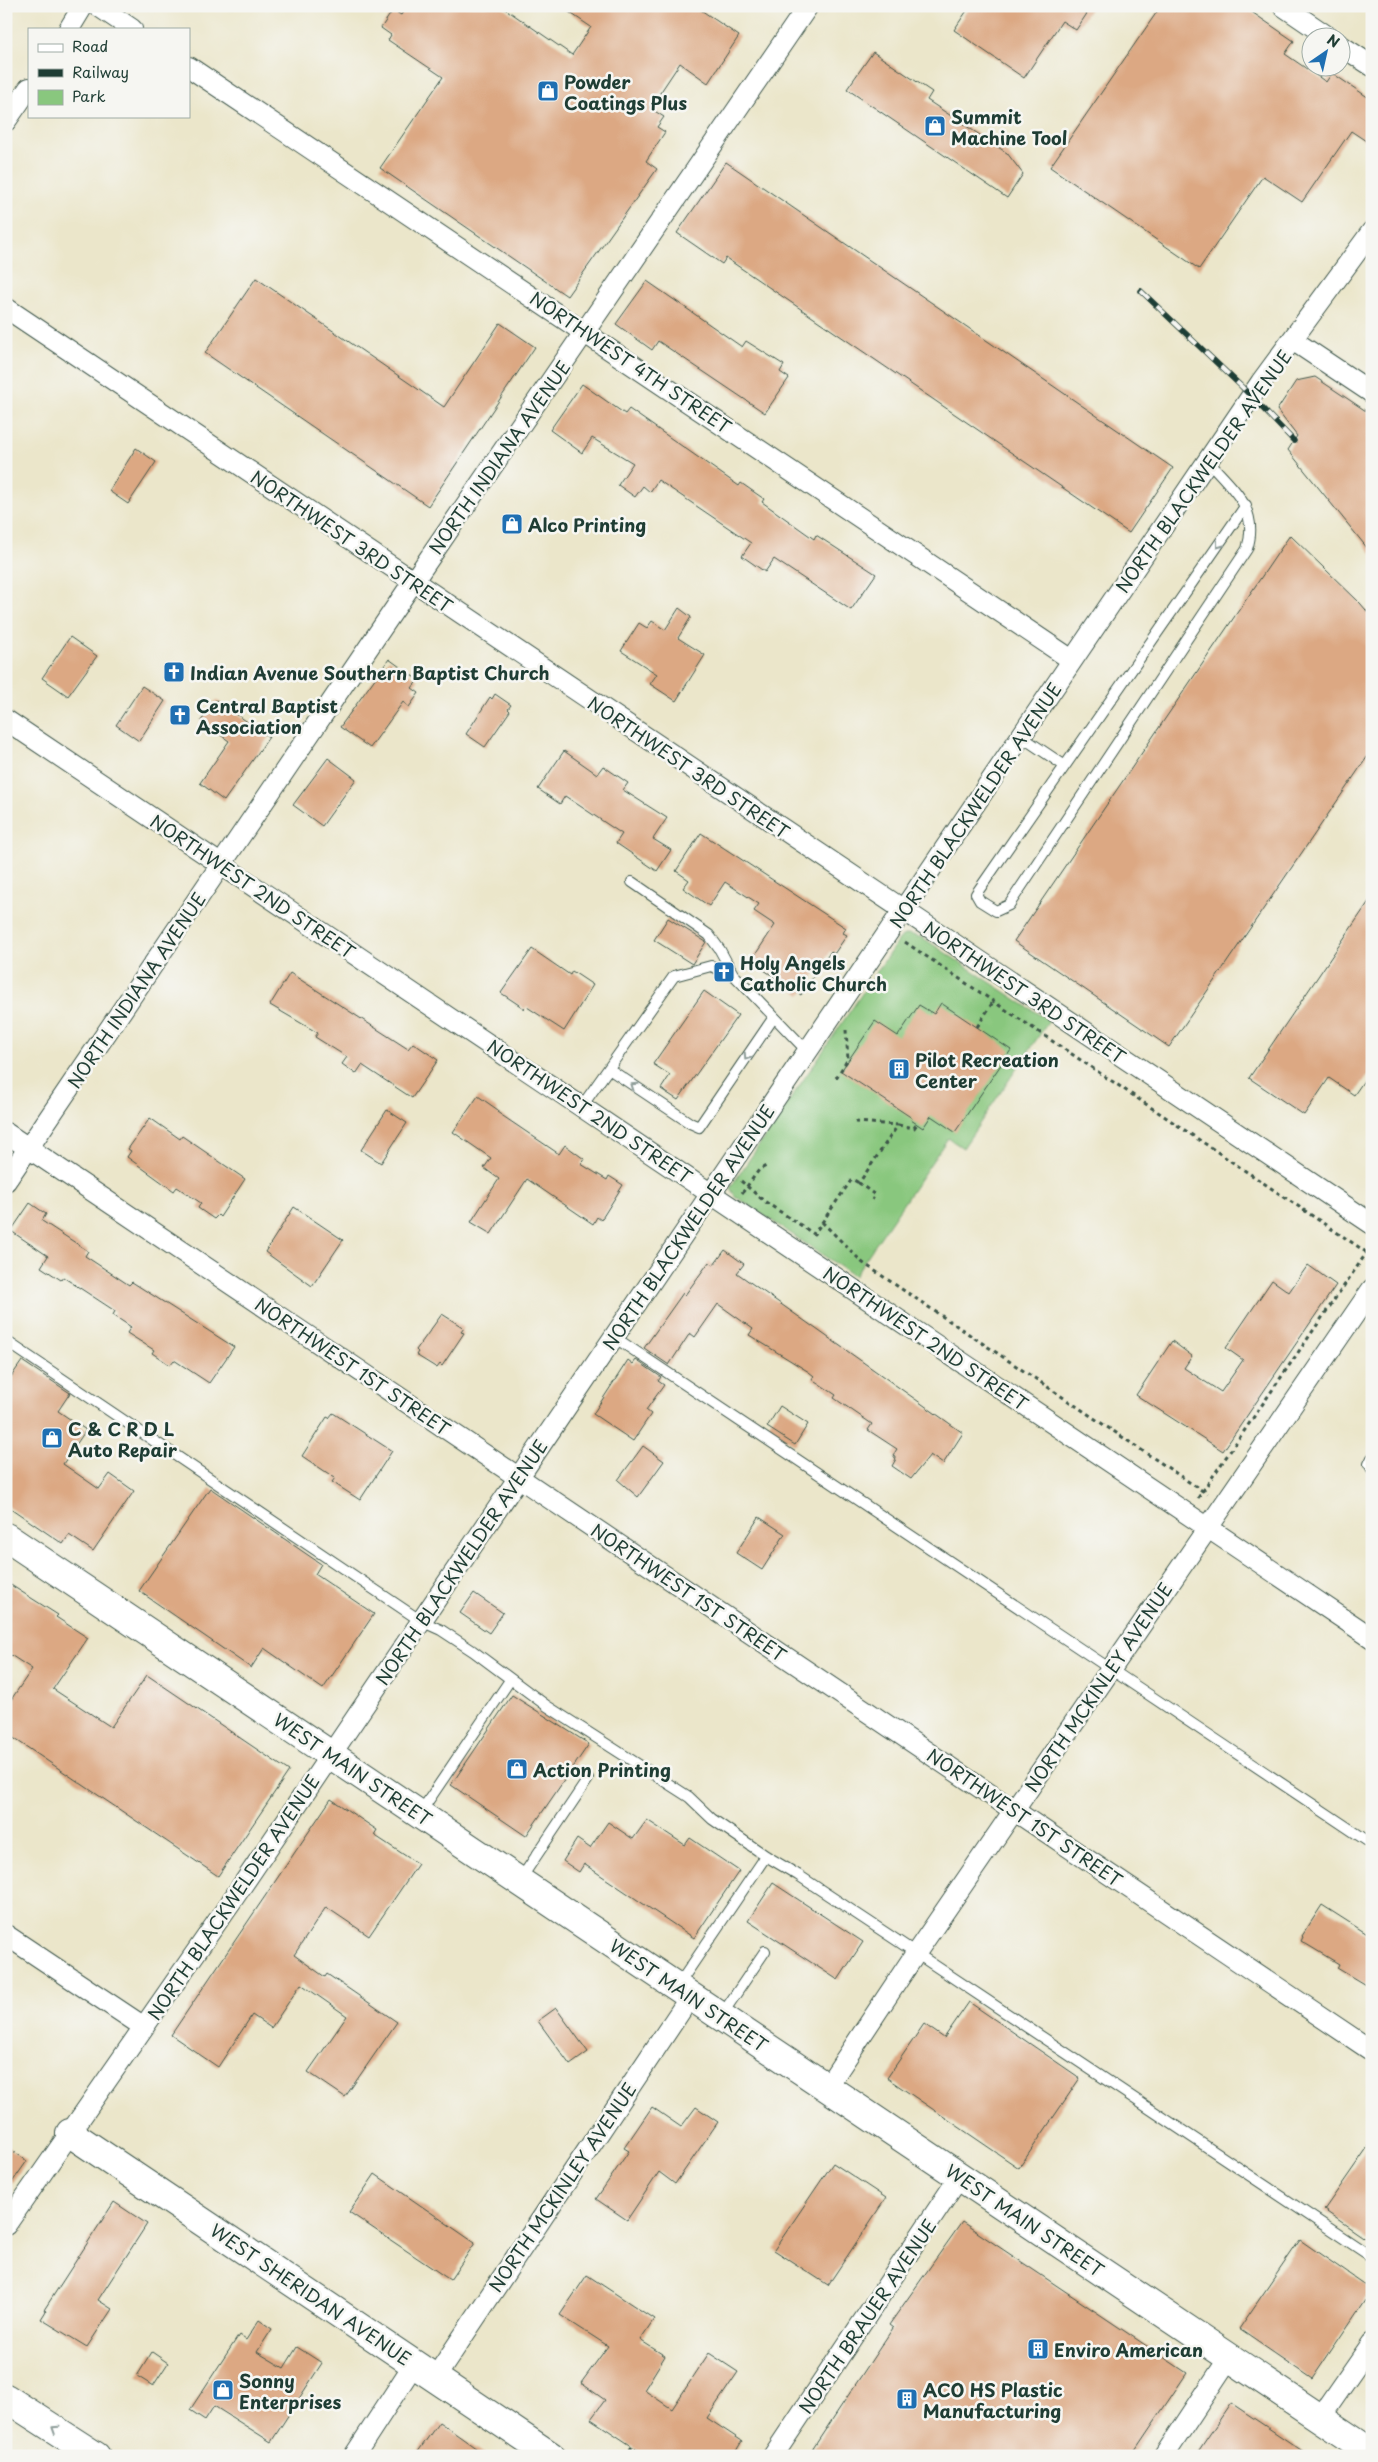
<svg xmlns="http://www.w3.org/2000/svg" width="1378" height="2462" font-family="'Playpen Sans',sans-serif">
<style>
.green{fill:#89c77e;stroke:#548259}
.building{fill:#dca883}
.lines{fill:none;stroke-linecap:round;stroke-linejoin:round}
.lane-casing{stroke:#3e564a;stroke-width:12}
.street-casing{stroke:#3e564a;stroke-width:22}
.secondary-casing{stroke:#3e564a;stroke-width:30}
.primary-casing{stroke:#3e564a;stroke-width:30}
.path{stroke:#3e564a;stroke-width:3;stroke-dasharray:4 4;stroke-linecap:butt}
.lane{stroke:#fff;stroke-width:10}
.street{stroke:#fff;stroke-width:20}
.secondary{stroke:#fff;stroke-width:28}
.primary{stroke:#fff;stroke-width:28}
.rail-casing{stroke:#1f3d34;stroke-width:5.5}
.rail{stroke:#f6f6f2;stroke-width:4;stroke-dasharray:11;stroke-linecap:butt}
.oneway{stroke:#8f9e9a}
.labels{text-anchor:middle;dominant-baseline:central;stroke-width:5;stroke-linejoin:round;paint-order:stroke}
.poi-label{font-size:18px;font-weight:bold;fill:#1f3d34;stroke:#f6f6f2;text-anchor:start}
.street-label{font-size:18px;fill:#1f3d34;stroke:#f6f6f2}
</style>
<rect width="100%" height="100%" fill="#f6f6f2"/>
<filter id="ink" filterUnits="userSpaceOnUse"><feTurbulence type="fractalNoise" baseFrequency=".02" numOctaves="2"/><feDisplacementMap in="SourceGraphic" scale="10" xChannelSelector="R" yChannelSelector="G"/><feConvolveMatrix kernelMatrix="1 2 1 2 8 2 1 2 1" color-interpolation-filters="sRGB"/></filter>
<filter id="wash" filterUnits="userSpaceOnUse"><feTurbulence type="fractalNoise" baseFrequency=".0096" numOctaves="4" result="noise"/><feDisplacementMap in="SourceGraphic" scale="20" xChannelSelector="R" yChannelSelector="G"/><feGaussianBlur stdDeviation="1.12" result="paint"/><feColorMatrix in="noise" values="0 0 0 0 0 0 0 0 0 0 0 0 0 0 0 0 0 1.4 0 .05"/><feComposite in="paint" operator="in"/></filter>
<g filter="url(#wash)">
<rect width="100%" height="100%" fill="#ebe6ca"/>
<path class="green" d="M 909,934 L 923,938 L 1049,1021 L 963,1148 L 948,1138 L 854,1276 L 735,1196 L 730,1188 L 897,942 L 902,936 Z"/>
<g id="blocks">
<path class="building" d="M 407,6 L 501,6 L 572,55 L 591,27 L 560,6 L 695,6 L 739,36 L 708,83 L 680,63 L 650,108 L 664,117 L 657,127 L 665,132 L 646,161 L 657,169 L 567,296 L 380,168 L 443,77 L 388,40 L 391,35 L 381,28 L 393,10 L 401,15 Z
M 970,6 L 1092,6 L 1076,30 L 1062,21 L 1024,78 L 954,30 Z
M 1161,6 L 1243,6 L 1294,41 L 1285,54 L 1326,82 L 1332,73 L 1372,100 L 1372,145 L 1351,131 L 1302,202 L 1263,176 L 1199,269 L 1050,167 Z
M 873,52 L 932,92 L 927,100 L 1007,153 L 1023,174 L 1007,198 L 847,89 Z
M 726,162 L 1173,468 L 1129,533 L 726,258 L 722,264 L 677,233 Z
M 256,278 L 444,407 L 500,323 L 535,347 L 428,506 L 205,353 Z
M 647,281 L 742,347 L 746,341 L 784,365 L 780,372 L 789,378 L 765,413 L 658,341 L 652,350 L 616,324 Z
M 1315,377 L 1372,415 L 1372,554 L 1288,450 L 1297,436 L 1277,410 L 1296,381 Z
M 582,384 L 625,414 L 629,409 L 739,486 L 741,483 L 764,499 L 762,502 L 814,539 L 816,535 L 876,574 L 851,610 L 774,559 L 765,572 L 742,556 L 751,543 L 658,480 L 650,492 L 643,486 L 635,497 L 618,485 L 633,463 L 592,438 L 582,453 L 550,430 Z
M 136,448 L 156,462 L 128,504 L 109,491 Z
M 1290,535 L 1360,603 L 1372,617 L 1372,750 L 1169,1047 L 1014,941 Z
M 679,608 L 691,617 L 678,638 L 705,655 L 676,701 L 650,684 L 657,674 L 621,651 L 639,623 L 647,628 L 652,621 L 665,630 Z
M 70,637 L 97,656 L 68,696 L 42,678 Z
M 389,659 L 418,680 L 412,688 L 419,693 L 409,707 L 403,702 L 370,748 L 340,727 Z
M 142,686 L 165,701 L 139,741 L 116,725 Z
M 495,694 L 511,705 L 508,709 L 510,711 L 485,747 L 466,734 L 490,697 L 492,699 Z
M 216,700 L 269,737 L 224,801 L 200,783 L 229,741 L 201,721 Z
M 564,751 L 597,774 L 603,766 L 628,783 L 623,790 L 667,818 L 653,839 L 671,850 L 657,871 L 616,843 L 622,834 L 565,796 L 560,804 L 538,789 Z
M 328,758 L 356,779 L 322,826 L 293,805 Z
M 701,833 L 846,928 L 843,933 L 847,935 L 834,954 L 831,951 L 801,995 L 761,968 L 763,965 L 753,958 L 775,925 L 754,911 L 759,904 L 725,882 L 709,906 L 683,888 L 689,880 L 676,871 Z
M 1372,897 L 1372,1069 L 1354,1095 L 1329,1078 L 1304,1115 L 1249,1078 Z
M 668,918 L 706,942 L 692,964 L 654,940 Z
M 532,949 L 570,975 L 572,971 L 593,985 L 564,1031 L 527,1007 L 525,1009 L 501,993 Z
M 290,973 L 408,1049 L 413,1043 L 438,1060 L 412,1098 L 362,1065 L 356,1074 L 342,1064 L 347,1057 L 315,1037 L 318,1033 L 270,1005 Z
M 704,991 L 738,1015 L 678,1100 L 661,1089 L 670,1075 L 653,1064 Z
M 941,1003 L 1011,1050 L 955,1132 L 931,1116 L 923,1128 L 911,1120 L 912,1118 L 841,1071 L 875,1021 L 898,1036 L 919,1005 L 934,1014 Z
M 478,1096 L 498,1110 L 497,1112 L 559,1154 L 565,1145 L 584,1159 L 581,1164 L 607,1180 L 609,1176 L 623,1185 L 601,1220 L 597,1217 L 593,1224 L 527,1179 L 491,1234 L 471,1222 L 499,1179 L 484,1168 L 491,1158 L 453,1132 Z
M 387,1110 L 407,1123 L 381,1163 L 361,1150 Z
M 150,1118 L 180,1139 L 182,1136 L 245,1179 L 220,1217 L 218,1215 L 214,1219 L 198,1208 L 201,1203 L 177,1187 L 174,1191 L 127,1157 L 131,1151 L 128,1149 Z
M 30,1203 L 46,1214 L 42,1221 L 88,1251 L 85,1256 L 129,1285 L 132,1282 L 234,1347 L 209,1383 L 174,1360 L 170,1365 L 152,1353 L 154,1350 L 127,1333 L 131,1327 L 113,1315 L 115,1311 L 63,1277 L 61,1280 L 41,1267 L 48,1256 L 11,1231 Z
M 294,1207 L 343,1240 L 312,1286 L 265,1252 Z
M 725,1250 L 744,1264 L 737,1273 L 963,1433 L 943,1464 L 930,1455 L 911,1479 L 892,1466 L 896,1459 L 893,1455 L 897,1449 L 868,1430 L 872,1424 L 834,1398 L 836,1395 L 812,1379 L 814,1376 L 809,1372 L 749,1335 L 753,1329 L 718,1304 L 695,1337 L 690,1333 L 669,1365 L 644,1348 L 683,1293 L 685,1295 L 709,1262 L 714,1265 Z
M 1308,1265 L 1336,1285 L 1223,1451 L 1136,1395 L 1172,1341 L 1192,1356 L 1184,1368 L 1221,1392 L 1243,1360 L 1226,1348 L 1272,1280 L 1289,1292 Z
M 442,1314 L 464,1328 L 461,1332 L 464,1333 L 442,1366 L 440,1364 L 437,1368 L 416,1355 L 418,1352 L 416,1350 Z
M 628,1360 L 633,1364 L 636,1360 L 661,1377 L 658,1381 L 664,1385 L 646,1410 L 651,1414 L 633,1441 L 593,1414 Z
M 22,1361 L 70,1393 L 58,1411 L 86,1430 L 63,1464 L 99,1489 L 110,1474 L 134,1491 L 93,1551 L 69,1535 L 63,1544 L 6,1505 L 6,1384 Z
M 780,1406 L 808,1424 L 795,1445 L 767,1427 Z
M 333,1413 L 392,1451 L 360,1500 L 332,1482 L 335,1478 L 302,1456 L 327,1417 L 329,1418 Z
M 643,1446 L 664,1461 L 638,1497 L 618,1480 Z
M 210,1488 L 321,1564 L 315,1574 L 374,1614 L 323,1689 L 264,1648 L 251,1668 L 139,1591 Z
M 759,1517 L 785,1534 L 762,1570 L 736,1553 Z
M 6,1582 L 58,1615 L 56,1617 L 88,1638 L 53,1689 L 111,1727 L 147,1675 L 289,1771 L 218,1876 L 6,1733 L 6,1707 L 32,1669 L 6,1652 Z
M 474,1593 L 503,1613 L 489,1633 L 460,1613 Z
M 512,1695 L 589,1744 L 526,1836 L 451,1785 Z
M 331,1799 L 377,1830 L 374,1835 L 418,1864 L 369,1936 L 326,1907 L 294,1955 L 325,1977 L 327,1974 L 397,2022 L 345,2097 L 308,2072 L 347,2016 L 301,1984 L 271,2028 L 252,2015 L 218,2067 L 171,2035 Z
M 647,1820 L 685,1845 L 690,1838 L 739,1871 L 694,1938 L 584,1864 L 579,1872 L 563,1861 L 577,1839 L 590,1848 L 608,1822 L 633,1839 Z
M 773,1883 L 863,1942 L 838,1980 L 748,1921 Z
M 1322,1905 L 1372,1937 L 1372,1989 L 1337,1968 L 1339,1964 L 1301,1941 L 1303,1937 L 1302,1936 Z
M 969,2002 L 1080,2078 L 1019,2168 L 887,2078 L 924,2024 L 944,2038 Z
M 556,2008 L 588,2052 L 570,2065 L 538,2021 Z
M 652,2107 L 681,2127 L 696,2107 L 718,2122 L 675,2184 L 659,2172 L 627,2220 L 596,2199 L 629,2151 L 624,2148 Z
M 1372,2141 L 1372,2243 L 1324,2210 Z
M 6,2146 L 27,2161 L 6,2191 Z
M 833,2163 L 886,2198 L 828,2285 L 774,2250 Z
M 375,2174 L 475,2243 L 450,2280 L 349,2212 Z
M 114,2202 L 147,2224 L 98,2300 L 112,2309 L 87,2347 L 41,2319 L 46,2311 L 44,2310 Z
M 962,2222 L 1187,2373 L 1131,2456 L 808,2456 L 893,2328 L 889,2325 Z
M 1300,2240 L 1372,2290 L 1312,2379 L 1239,2329 Z
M 587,2275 L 654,2319 L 640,2340 L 665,2356 L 644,2390 L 672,2409 L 709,2353 L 738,2372 L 707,2418 L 742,2441 L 733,2456 L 647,2456 L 591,2419 L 605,2400 L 581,2383 L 608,2346 L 560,2315 Z
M 259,2320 L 272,2329 L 257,2352 L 284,2368 L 297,2347 L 322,2363 L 271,2442 L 214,2406 L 205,2420 L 190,2410 L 239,2335 L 246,2340 Z
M 152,2352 L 168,2363 L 153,2386 L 137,2376 Z
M 1231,2403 L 1310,2456 L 1195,2456 Z
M 439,2422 L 487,2456 L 415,2456 Z"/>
</g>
</g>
<g filter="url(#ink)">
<use href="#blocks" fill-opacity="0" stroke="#3e564a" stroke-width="1"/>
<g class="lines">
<g class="lane-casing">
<path id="lane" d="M 1208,461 C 1232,488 1260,509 1247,549 L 1009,905 L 996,911 L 980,901 L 976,894 L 1246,505
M 1022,737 L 1065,766
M 632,882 L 709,935 L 720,950 L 733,974
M 609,1069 L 690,1123 L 699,1127 L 774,1017
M 582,1106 L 674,976 L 711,966 L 733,974 L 808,1052
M 614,1337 L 1372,1844
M 6,1341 L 421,1621 L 441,1630 L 473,1651 L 547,1706 L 689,1797 L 712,1819 L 766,1856 L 798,1875 L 916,1953 L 1372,2257
M 1372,1458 L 1369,1464 L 1372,1469
M 420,1813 L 510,1680
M 520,1880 L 588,1779
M 677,1987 L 766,1856
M 721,2016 L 765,1951"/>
</g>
<g class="street-casing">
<path id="street" d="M 98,6 L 132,29
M 1283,6 L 1330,38
M 69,29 L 83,6
M 1340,45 L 1372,66
M 189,67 L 1072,660
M 6,121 L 29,88
M 6,308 L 1372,1224
M 1294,341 L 1372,393
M 6,720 L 1372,1638
M 6,1133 L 1372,2051
M 6,1181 L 413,582 L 808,6
M 6,1935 L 144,2027
M 827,2087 L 916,1953 L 1372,1289
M 6,2225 L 233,1899 L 1261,382 L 1372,231
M 435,2378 L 690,1997
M 1320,2418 L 1372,2343
M 354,2456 L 414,2364
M 773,2456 L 960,2176
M 1164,2456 L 1229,2358"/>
</g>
<g class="secondary-casing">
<path id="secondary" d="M 6,1537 L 1372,2453
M 70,2133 L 551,2456"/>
</g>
<g class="primary-casing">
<path id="primary" d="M 6,2398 L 96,2456"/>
</g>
<path class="path" d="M 905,942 L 1372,1256
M 977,1027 L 993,1002
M 836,1078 L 848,1059 L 846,1030
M 855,1122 L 898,1125 L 859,1183 L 875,1195 L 872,1200
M 898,1125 L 914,1128 L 917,1124
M 741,1181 L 764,1201 L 814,1234 L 852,1179 L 859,1183
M 742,1193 L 759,1170 L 766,1166
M 822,1222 L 863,1263 L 1207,1494
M 1198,1498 L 1372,1245
M 625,2456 L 632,2447"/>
<use href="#lane" class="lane"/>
<use href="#street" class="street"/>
<use href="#secondary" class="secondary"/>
<use href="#primary" class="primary"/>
<g class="rail-casing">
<path id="rail" d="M 1141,291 L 1242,387 L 1294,441"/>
</g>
<use href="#rail" class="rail"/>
</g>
<defs><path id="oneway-chevron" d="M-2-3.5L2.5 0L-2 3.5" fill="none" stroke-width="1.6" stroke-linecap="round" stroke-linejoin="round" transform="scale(1.25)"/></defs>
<g class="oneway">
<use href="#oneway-chevron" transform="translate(1219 545) rotate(125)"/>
<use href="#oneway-chevron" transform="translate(747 1057) rotate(124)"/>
<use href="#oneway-chevron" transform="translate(634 1086) rotate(-146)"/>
<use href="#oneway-chevron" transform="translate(55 2429) rotate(-147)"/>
</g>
</g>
<defs>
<g id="shop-square" transform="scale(1.125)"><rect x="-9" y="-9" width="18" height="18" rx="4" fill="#1f6fb2" stroke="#f6f6f2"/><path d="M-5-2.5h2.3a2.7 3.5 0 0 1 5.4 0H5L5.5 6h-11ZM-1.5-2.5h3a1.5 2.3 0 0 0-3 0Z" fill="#fff"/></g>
<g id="church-square" transform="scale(1.125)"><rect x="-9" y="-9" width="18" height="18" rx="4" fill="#1f6fb2" stroke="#f6f6f2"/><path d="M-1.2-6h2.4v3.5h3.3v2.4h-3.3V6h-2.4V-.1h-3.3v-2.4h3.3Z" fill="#fff"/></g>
<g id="building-square" transform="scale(1.125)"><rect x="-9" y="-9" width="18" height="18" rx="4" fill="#1f6fb2" stroke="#f6f6f2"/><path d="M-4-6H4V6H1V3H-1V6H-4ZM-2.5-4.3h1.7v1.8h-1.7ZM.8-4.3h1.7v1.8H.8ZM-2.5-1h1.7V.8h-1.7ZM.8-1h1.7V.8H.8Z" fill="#fff"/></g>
</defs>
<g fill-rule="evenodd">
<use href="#shop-square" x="548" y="91"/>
<use href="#shop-square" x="935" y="126"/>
<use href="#shop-square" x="512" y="524"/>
<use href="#church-square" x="174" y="672"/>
<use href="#church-square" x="180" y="715"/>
<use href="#church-square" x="724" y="972"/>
<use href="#building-square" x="899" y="1069"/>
<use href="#shop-square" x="52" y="1438"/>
<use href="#shop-square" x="517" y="1769"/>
<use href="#building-square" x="1038" y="2349"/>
<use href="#shop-square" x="223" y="2390"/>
<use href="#building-square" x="907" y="2399"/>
</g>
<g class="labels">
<g class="poi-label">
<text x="564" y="81">Powder<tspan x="564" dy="21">Coatings Plus</tspan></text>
<text x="951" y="116">Summit<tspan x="951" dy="21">Machine Tool</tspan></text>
<text x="528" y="524">Alco Printing</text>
<text x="190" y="672">Indian Avenue Southern Baptist Church</text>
<text x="196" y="705">Central Baptist<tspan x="196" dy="21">Association</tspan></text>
<text x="740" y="962">Holy Angels<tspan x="740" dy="21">Catholic Church</tspan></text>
<text x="915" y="1059">Pilot Recreation<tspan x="915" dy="21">Center</tspan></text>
<text x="68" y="1428">C &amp; C R D L<tspan x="68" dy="21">Auto Repair</tspan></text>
<text x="533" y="1769">Action Printing</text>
<text x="1054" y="2349">Enviro American</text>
<text x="239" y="2380">Sonny<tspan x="239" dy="21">Enterprises</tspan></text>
<text x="923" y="2389">ACO HS Plastic<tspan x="923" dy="21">Manufacturing</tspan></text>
</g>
<g class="street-label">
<text transform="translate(631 362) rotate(34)">NORTHWEST 4TH STREET</text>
<text transform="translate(499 457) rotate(-55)">NORTH INDIANA AVENUE</text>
<text transform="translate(1203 471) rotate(-55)">NORTH BLACKWELDER AVENUE</text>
<text transform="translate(352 541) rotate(34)">NORTHWEST 3RD STREET</text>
<text transform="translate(689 767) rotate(34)">NORTHWEST 3RD STREET</text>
<text transform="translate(975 805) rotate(-56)">NORTH BLACKWELDER AVENUE</text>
<text transform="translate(253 886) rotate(34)">NORTHWEST 2ND STREET</text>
<text transform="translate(136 990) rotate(-56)">NORTH INDIANA AVENUE</text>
<text transform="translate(1025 992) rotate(34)">NORTHWEST 3RD STREET</text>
<text transform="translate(590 1111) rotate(34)">NORTHWEST 2ND STREET</text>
<text transform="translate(688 1227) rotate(-56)">NORTH BLACKWELDER AVENUE</text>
<text transform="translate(926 1338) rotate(34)">NORTHWEST 2ND STREET</text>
<text transform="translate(353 1366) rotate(34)">NORTHWEST 1ST STREET</text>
<text transform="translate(461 1562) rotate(-56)">NORTH BLACKWELDER AVENUE</text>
<text transform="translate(689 1592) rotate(34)">NORTHWEST 1ST STREET</text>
<text transform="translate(1098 1687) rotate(-56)">NORTH MCKINLEY AVENUE</text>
<text transform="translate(353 1769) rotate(34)">WEST MAIN STREET</text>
<text transform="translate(1025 1817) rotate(34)">NORTHWEST 1ST STREET</text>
<text transform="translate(233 1897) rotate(-56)">NORTH BLACKWELDER AVENUE</text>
<text transform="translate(689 1995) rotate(34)">WEST MAIN STREET</text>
<text transform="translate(562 2187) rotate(-56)">NORTH MCKINLEY AVENUE</text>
<text transform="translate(1025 2220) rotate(34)">WEST MAIN STREET</text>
<text transform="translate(311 2294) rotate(34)">WEST SHERIDAN AVENUE</text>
<text transform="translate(867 2316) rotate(-56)">NORTH BRAUER AVENUE</text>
</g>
</g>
<rect width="1378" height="2462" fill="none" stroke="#f6f6f2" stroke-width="25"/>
<rect x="28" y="28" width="162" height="90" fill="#f6f6f2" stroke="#a0aca6"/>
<rect x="38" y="44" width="25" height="8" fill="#ffffff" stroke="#a0aca6"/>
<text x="72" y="52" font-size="15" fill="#1f3d34">Road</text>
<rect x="38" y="69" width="25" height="8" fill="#1f3d34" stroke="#a0aca6"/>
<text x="72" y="78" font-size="15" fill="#1f3d34">Railway</text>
<rect x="38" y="90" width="25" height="15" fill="#89c77e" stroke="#a0aca6"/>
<text x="72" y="102" font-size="15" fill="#1f3d34">Park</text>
<g transform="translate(1326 52) rotate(34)"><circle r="24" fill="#f6f6f2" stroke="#a0aca6"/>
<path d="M0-4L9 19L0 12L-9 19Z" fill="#1f6fb2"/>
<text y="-8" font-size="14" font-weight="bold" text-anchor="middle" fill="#1f3d34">N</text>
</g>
</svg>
